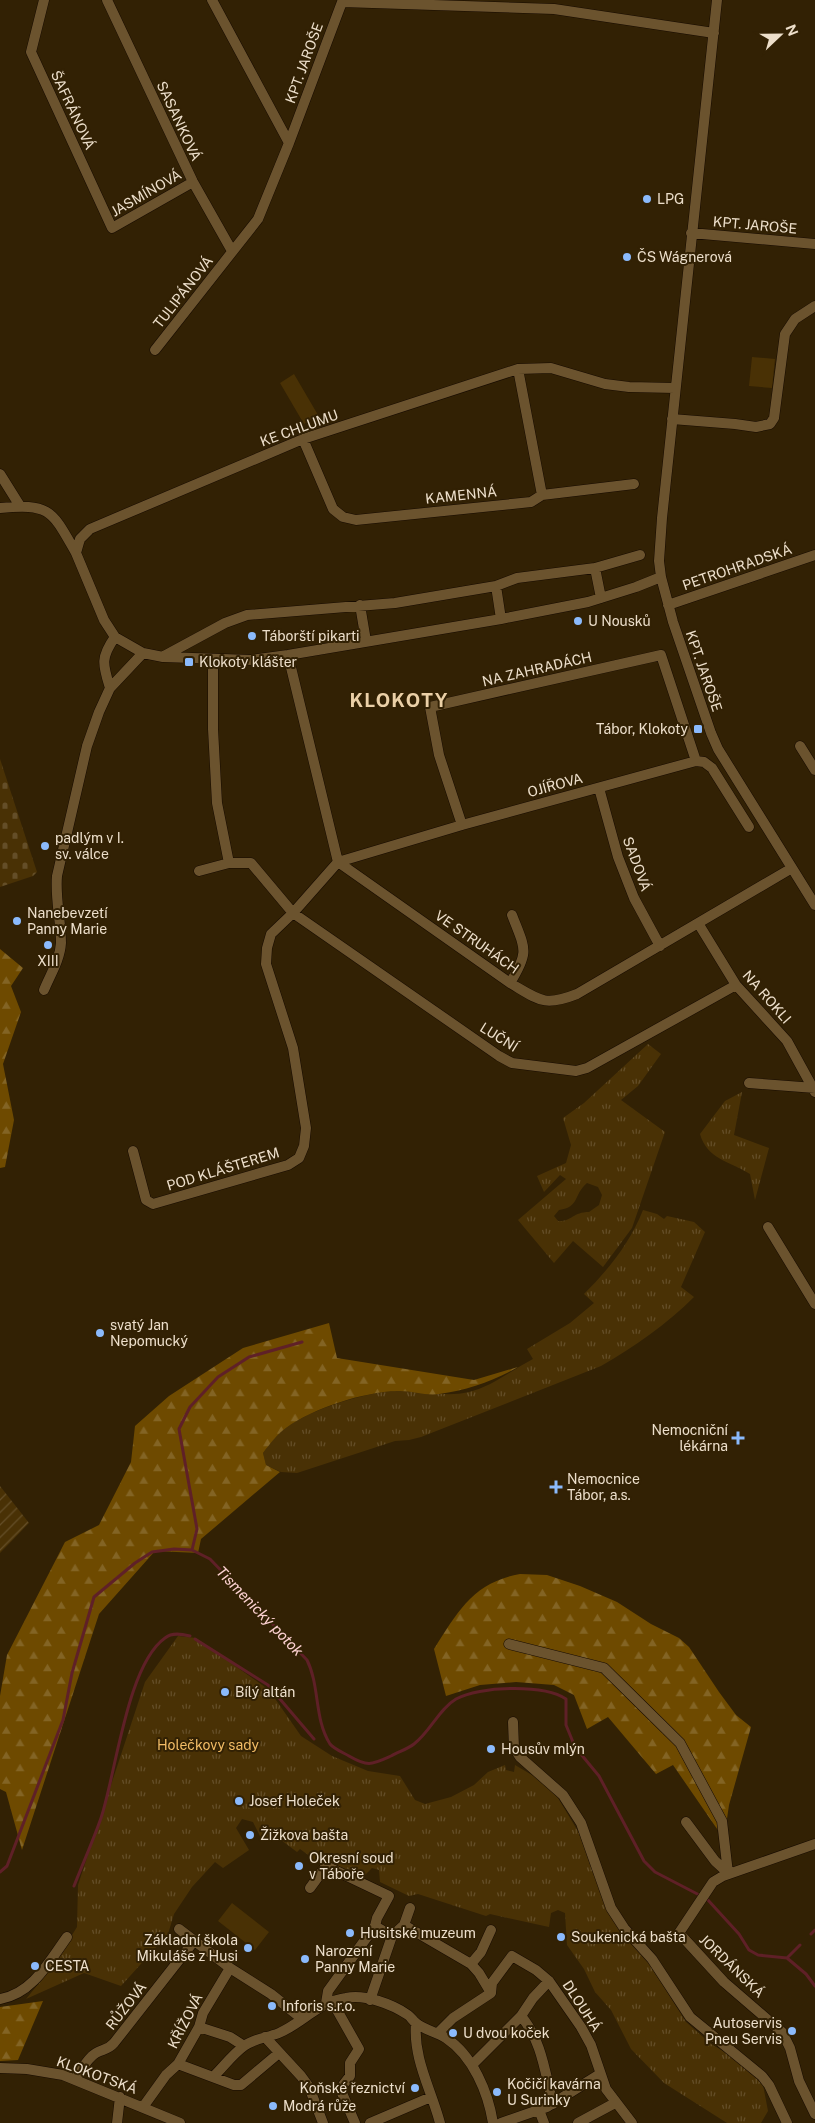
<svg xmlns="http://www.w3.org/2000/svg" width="815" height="2123" font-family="'Public Sans',sans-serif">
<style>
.grass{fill:url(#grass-tufts);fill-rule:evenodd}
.forest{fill:url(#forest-firs)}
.cemetery{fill:url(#cemetery-stones)}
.garden{fill:url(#garden-furrows)}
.pitch{fill:#493105}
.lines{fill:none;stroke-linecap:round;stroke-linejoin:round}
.stream{stroke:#5f2027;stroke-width:3}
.minor-casing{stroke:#170b00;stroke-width:11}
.minor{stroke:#6b532e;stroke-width:10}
.poi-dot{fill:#8bbafc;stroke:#322104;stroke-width:2}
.labels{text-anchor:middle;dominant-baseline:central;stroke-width:4;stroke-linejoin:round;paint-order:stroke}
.street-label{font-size:14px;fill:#eddfcb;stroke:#322104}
.poi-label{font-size:14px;fill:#eddfcb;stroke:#322104;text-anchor:start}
.park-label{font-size:14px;fill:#f2bc66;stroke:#322104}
.water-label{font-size:15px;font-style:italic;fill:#fdd2d2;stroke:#322104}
.district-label{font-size:19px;font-weight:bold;letter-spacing:1px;fill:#ebd0a7;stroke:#322104}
</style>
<defs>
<pattern id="grass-tufts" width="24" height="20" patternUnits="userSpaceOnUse" patternTransform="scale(1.25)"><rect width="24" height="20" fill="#493105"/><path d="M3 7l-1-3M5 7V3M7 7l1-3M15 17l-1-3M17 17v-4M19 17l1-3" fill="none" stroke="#644e28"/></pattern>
<pattern id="forest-firs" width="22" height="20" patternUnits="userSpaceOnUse" patternTransform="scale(1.25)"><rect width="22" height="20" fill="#6e4a00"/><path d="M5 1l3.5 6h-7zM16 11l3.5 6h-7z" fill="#836424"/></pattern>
<pattern id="cemetery-stones" width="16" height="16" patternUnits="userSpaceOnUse" patternTransform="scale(1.25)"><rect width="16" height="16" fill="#493105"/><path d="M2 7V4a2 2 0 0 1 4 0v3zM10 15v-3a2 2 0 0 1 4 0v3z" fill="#644e28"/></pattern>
<pattern id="garden-furrows" width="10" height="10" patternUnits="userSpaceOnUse" patternTransform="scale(1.25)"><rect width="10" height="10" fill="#493105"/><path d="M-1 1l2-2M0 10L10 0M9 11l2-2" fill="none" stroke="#644e28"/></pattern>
</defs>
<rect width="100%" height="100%" fill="#322104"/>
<path class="grass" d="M 648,1044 L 661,1054 L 638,1086 L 621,1100 L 665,1132 L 632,1228 L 603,1267 L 573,1241 L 554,1263 L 518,1220 L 566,1179 L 560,1175 L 544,1192 L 537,1176 L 566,1163 L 571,1145 L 563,1118 L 584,1103 ZM 587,1183 L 598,1187 L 602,1195 L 599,1205 L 589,1212 C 573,1212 571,1222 558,1221 L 554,1216 L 559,1210 C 580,1207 573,1195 587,1183 Z
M 742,1092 L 734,1135 L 769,1148 L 755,1200 L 750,1174 C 729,1161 707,1159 700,1134 L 725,1101 Z
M 643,1210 L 657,1214 L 664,1219 L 667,1216 L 694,1222 L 705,1232 L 681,1287 L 694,1297 C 667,1324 634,1347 601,1366 L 421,1437 L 409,1440 L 395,1441 L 297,1473 L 281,1472 L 266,1465 L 263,1453 C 270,1444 276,1435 286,1428 C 312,1408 376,1388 408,1391 C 429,1392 448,1397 469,1392 C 491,1387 512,1370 533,1359 L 527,1349 L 570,1323 L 594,1303 L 584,1294 C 609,1269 630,1243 643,1210 Z
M 178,1636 L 196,1638 L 269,1690 L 301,1736 L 332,1756 L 368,1771 L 400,1776 L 415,1800 L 425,1804 L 451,1797 L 474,1785 L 488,1772 L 505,1765 L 506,1770 L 514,1772 L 515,1765 L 542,1781 L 558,1798 L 579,1833 L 607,1911 L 648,1962 L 686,2022 L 711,2044 L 740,2061 L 763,2085 L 768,2111 L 761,2123 L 727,2123 L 664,2083 L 631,2049 L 611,2010 L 595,1992 L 584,1969 L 567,1945 L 565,1913 L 558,1910 L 551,1913 L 549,1927 L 490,1914 L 486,1916 L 418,1894 L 409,1896 L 380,1882 L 379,1870 L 372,1868 L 365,1875 L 315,1860 L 300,1849 L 297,1852 L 281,1840 L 263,1842 L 253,1822 L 242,1819 L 236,1828 L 249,1850 L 223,1868 L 215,1862 L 192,1887 L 174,1914 L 168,1934 L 121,1986 L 84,1973 L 26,1999 L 53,1966 L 77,1927 L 78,1885 L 145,1682 Z"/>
<path class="forest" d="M 0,949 L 23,968 L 11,986 L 21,1012 L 3,1064 L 14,1120 L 5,1167 L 0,1168 Z
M 329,1323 L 337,1358 L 474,1380 L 518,1367 C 494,1381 467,1390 439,1394 C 425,1396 411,1390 397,1391 C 364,1392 313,1408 286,1428 C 277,1434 270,1444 263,1453 L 266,1465 L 280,1472 L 201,1539 L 198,1553 L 155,1551 L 99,1614 L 22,1850 L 6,1792 L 0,1789 L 0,1696 L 7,1655 L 65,1542 L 99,1525 L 131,1462 L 135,1426 L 169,1396 L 243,1348 Z
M 520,1574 L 547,1575 L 580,1586 L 617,1602 L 651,1624 L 679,1638 L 689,1647 L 719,1692 L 736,1715 L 751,1727 L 729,1805 L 724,1839 L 673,1765 L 656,1774 L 608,1717 L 587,1729 L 574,1695 L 554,1685 L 516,1682 L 480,1685 L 446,1696 L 434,1649 C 458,1611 474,1582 520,1574 Z
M 43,2001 L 18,2060 L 0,2061 L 0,2007 Z"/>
<path class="cemetery" d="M 0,759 L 37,872 L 33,876 L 0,887 Z"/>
<path class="garden" d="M 0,1486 L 29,1523 L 0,1553 Z"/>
<path class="pitch" d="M 752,357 L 775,359 L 772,388 L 749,386 Z
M 294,374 L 318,415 L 304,424 L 280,383 Z
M 232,1903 L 269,1932 L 255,1950 L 218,1921 Z"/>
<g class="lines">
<path class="stream" d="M 192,1550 L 197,1529 L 179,1429 L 190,1407 L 218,1377 L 249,1357 L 302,1342
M 195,1639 L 268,1685 L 314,1739
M 0,1872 L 7,1866 L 63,1720 L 72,1673 L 94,1597 L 135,1563 L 152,1552 L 174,1549 L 192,1550 L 210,1559 L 307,1660 C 320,1686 314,1719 330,1744 C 334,1749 344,1753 349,1756 C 368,1767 371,1765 391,1756 C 398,1752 408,1749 414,1744 C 430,1732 439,1709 456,1699 C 479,1686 544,1684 566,1699 L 566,1725 L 575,1747 L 599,1776 L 644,1861 L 655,1872 L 707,1899 L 739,1934 L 749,1950 L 758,1955 L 787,1958 L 806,1974 L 815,1986
M 74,1886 C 83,1863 93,1841 101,1818 C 116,1773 127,1665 165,1638 C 172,1632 182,1634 190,1636
M 811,1934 L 815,1930
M 787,1958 L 800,1945"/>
<g class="minor-casing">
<path id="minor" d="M 44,0 L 31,52 L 112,228 L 193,182
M 107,0 L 193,182 L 232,251
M 212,0 L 289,143
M 717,0 L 662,518 L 659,561 L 661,577 L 673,622 L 711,733 L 718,749 L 815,905
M 342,2 L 554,9 L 714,33
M 691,233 L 815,244
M 155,350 L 258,219 L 289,143 L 342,2
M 672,419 L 735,424 L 756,427 L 770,424 L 774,418 L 785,334 L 795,319 L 815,306
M 303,439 L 333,509 L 343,517 L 356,520 L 531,502 L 542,495 L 518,369
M 0,474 L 20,506
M 542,495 L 634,484
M 0,508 C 51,503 52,511 76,553
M 595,568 L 601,598
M 661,577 L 636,587 L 588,602 L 501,619 L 288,655 L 251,660 L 163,657 L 143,653 L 115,637 L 104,620 L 76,553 L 80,539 L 90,529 L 303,439 L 518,369 L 551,368 L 605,384 L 629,387 L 675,388
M 496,586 L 501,619
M 360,605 L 366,641
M 668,605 L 815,555
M 288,655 L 338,862 L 510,983 C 539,1000 544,1007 577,994 L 792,868
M 164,656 L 225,623 L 247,615 L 395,603 L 496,586 L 517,578 L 595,568 L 640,555
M 213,659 L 213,729 L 217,803 L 229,863 L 251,863 L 293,913 L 499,1056 L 512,1063 L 576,1071 L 587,1068 L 736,985
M 110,688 C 103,665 100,658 115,637
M 800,746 L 815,770
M 599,788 L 618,857 L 634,898 L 660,946
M 462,825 L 439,755 L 430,707 L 661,655 L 696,761
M 338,862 L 462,825 L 696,761 L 704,762 L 712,768 L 749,827
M 199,871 L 229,863
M 698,923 L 736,985 L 787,1041 L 815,1092
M 510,983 C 530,951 525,949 512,915
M 44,990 C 50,975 60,960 61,943 C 61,920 55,899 57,876 L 87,746 L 99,712 L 110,688 L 143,653
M 749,1083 L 815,1088
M 133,1151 L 146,1200 L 153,1204 L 288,1165 L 299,1158 L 304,1146 L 306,1128 L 293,1048 L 266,964 L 267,948 L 271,934 L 293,913 L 338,862
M 768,1227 L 815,1304
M 509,1644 L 604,1668 L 680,1743 L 722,1821 L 728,1873
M 513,1722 L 514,1748 L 520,1757 L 563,1795 L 581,1823 L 611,1908 L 624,1928 L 652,1959 L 690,2017 L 762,2076 L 769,2085 L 787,2123
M 686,1822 L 715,1861 L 728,1873
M 815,1844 L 723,1876 L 713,1882 L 679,1933 L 724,1982 L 782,2032 L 790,2048 L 799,2081 L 815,2114
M 310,1888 L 326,1866 L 389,1896 L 377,1918 L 375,1926
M 404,1925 L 471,1964 L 479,1973 L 491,1993
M 179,1929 L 230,1968 L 271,1994 L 301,2018
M 471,1964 L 481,1952 L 491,1930
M 491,1993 L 492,1983 L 512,1956 L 536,1970 L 549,1981 L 581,2027 L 591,2045 L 606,2089 L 632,2123
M 0,1999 C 32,1994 49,1962 67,1937
M 337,2000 L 337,2010 L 359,2049 L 350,2063 L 350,2076 L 343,2085 L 342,2093 L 355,2123
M 370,2000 L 392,1936 L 404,1925 L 410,1908
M 326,2003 L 328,1991 L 375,1926 L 392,1936
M 521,2016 C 542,2041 545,2073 553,2104
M 416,2023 C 413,2059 431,2089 440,2123
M 199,2027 L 230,2037 L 244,2046
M 438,2033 L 453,2018 L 491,1993
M 265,2037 L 301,2076 L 309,2087 L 323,2123
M 178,2064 L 234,2085 L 241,2085 L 279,2053
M 472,2065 L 521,2016 L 533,1998 L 549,1981
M 0,2068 L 27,2069 L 63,2075 L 180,2123
M 214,2076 C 224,2066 233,2054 244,2046 C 255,2038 267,2038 279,2033 C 304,2022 318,2002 346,1998 C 365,1994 392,2004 408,2015 C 411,2017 413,2021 416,2023 C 424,2030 437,2032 446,2038 C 473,2056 488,2092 493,2123
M 75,2079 C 81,2071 87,2058 96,2053 C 103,2049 108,2050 114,2043 L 194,1941
M 143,2107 L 166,2075 L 178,2064 L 199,2027 L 203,2013 L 230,1968
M 539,2110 L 544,2123
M 117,2123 L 120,2097
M 370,2123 L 431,2097
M 501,2123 L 547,2107 L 600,2074
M 578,2123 L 615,2103"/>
</g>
<use href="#minor" class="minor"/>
</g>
<g class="poi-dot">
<circle cx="647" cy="199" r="5"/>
<circle cx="627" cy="257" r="5"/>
<circle cx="578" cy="621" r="5"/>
<circle cx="252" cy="636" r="5"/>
<rect x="184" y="657" width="10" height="10" rx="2.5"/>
<rect x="693" y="724" width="10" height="10" rx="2.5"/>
<circle cx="45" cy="846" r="5"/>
<circle cx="17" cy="921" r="5"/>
<circle cx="48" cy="945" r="5"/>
<circle cx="100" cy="1333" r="5"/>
<path d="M735.5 1430.5h5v5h5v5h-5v5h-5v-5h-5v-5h5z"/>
<path d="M553.5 1479.5h5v5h5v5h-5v5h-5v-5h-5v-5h5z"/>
<circle cx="225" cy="1692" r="5"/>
<circle cx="491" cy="1749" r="5"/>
<circle cx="239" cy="1801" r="5"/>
<circle cx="250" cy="1835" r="5"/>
<circle cx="299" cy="1866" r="5"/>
<circle cx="350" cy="1933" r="5"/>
<circle cx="561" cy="1937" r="5"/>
<circle cx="248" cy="1948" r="5"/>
<circle cx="305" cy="1959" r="5"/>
<circle cx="35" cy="1966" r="5"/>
<circle cx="272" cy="2006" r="5"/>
<circle cx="792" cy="2031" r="5"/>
<circle cx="453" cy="2033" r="5"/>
<circle cx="415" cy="2088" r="5"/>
<circle cx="497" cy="2092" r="5"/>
<circle cx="273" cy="2106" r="5"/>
</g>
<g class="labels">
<g class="street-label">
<text transform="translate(304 63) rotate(-70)">KPT. JAROŠE</text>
<text transform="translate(73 110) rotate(65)">ŠAFRÁNOVÁ</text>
<text transform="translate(179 121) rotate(65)">SASANKOVÁ</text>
<text transform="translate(146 193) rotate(-30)">JASMÍNOVÁ</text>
<text transform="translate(755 225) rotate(5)">KPT. JAROŠE</text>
<text transform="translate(183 292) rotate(-52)">TULIPÁNOVÁ</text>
<text transform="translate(299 428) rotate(-20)">KE CHLUMU</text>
<text transform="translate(461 495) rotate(-6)">KAMENNÁ</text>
<text transform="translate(737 567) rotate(-19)">PETROHRADSKÁ</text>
<text transform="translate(537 669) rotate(-13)">NA ZAHRADÁCH</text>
<text transform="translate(704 671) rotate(71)">KPT. JAROŠE</text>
<text transform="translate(555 785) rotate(-15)">OJÍŘOVA</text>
<text transform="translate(637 864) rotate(70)">SADOVÁ</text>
<text transform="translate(477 942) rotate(35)">VE STRUHÁCH</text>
<text transform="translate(767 997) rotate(49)">NA ROKLI</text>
<text transform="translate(499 1037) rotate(32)">LUČNÍ</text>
<text transform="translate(223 1169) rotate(-17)">POD KLÁŠTEREM</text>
<text transform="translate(732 1966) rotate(44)">JORDÁNSKÁ</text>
<text transform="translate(126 2006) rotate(-52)">RŮŽOVÁ</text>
<text transform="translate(582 2006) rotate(57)">DLOUHÁ</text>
<text transform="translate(185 2021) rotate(-63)">KŘÍŽOVÁ</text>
<text transform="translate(97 2075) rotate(20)">KLOKOTSKÁ</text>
</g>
<g class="poi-label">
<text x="657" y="199">LPG</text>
<text x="637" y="257">ČS Wágnerová</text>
<text x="588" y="621">U Nousků</text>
<text x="262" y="636">Táborští pikarti</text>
<text x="199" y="662">Klokoty klášter</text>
<text x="688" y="729" text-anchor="end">Tábor, Klokoty</text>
<text x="55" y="838">padlým v I.<tspan x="55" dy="16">sv. válce</tspan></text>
<text x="27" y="913">Nanebevzetí<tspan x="27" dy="16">Panny Marie</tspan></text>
<text x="48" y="961" text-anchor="middle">XIII</text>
<text x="110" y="1325">svatý Jan<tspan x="110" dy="16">Nepomucký</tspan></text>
<text x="728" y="1430" text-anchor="end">Nemocniční<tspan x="728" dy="16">lékárna</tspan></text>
<text x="567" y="1479">Nemocnice<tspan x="567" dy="16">Tábor, a.s.</tspan></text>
<text x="235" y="1692">Bílý altán</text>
<text x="501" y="1749">Housův mlýn</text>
<text x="249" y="1801">Josef Holeček</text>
<text x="260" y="1835">Žižkova bašta</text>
<text x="309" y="1858">Okresní soud<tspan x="309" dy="16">v Táboře</tspan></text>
<text x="360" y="1933">Husitské muzeum</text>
<text x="571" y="1937">Soukenická bašta</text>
<text x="238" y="1940" text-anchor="end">Základní škola<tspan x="238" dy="16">Mikuláše z Husi</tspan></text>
<text x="315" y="1951">Narození<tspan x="315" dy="16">Panny Marie</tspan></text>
<text x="45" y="1966">CESTA</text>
<text x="282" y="2006">Inforis s.r.o.</text>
<text x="782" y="2023" text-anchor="end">Autoservis<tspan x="782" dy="16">Pneu Servis</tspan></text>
<text x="463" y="2033">U dvou koček</text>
<text x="507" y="2084">Kočičí kavárna<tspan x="507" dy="16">U Surinky</tspan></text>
<text x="405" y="2088" text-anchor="end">Koňské řeznictví</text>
<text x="283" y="2106">Modrá růže</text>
</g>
<g class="park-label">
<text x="208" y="1745">Holečkovy sady</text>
</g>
<g class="water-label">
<text transform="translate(260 1611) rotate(46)">Tismenický potok</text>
</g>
<g class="district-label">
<text x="399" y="700">KLOKOTY</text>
</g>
</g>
<g transform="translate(780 35) rotate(68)" stroke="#322104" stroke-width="4" paint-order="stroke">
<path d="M0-4L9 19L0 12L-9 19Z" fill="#eddfcb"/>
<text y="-8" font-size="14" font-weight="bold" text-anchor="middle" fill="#eddfcb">N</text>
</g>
</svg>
